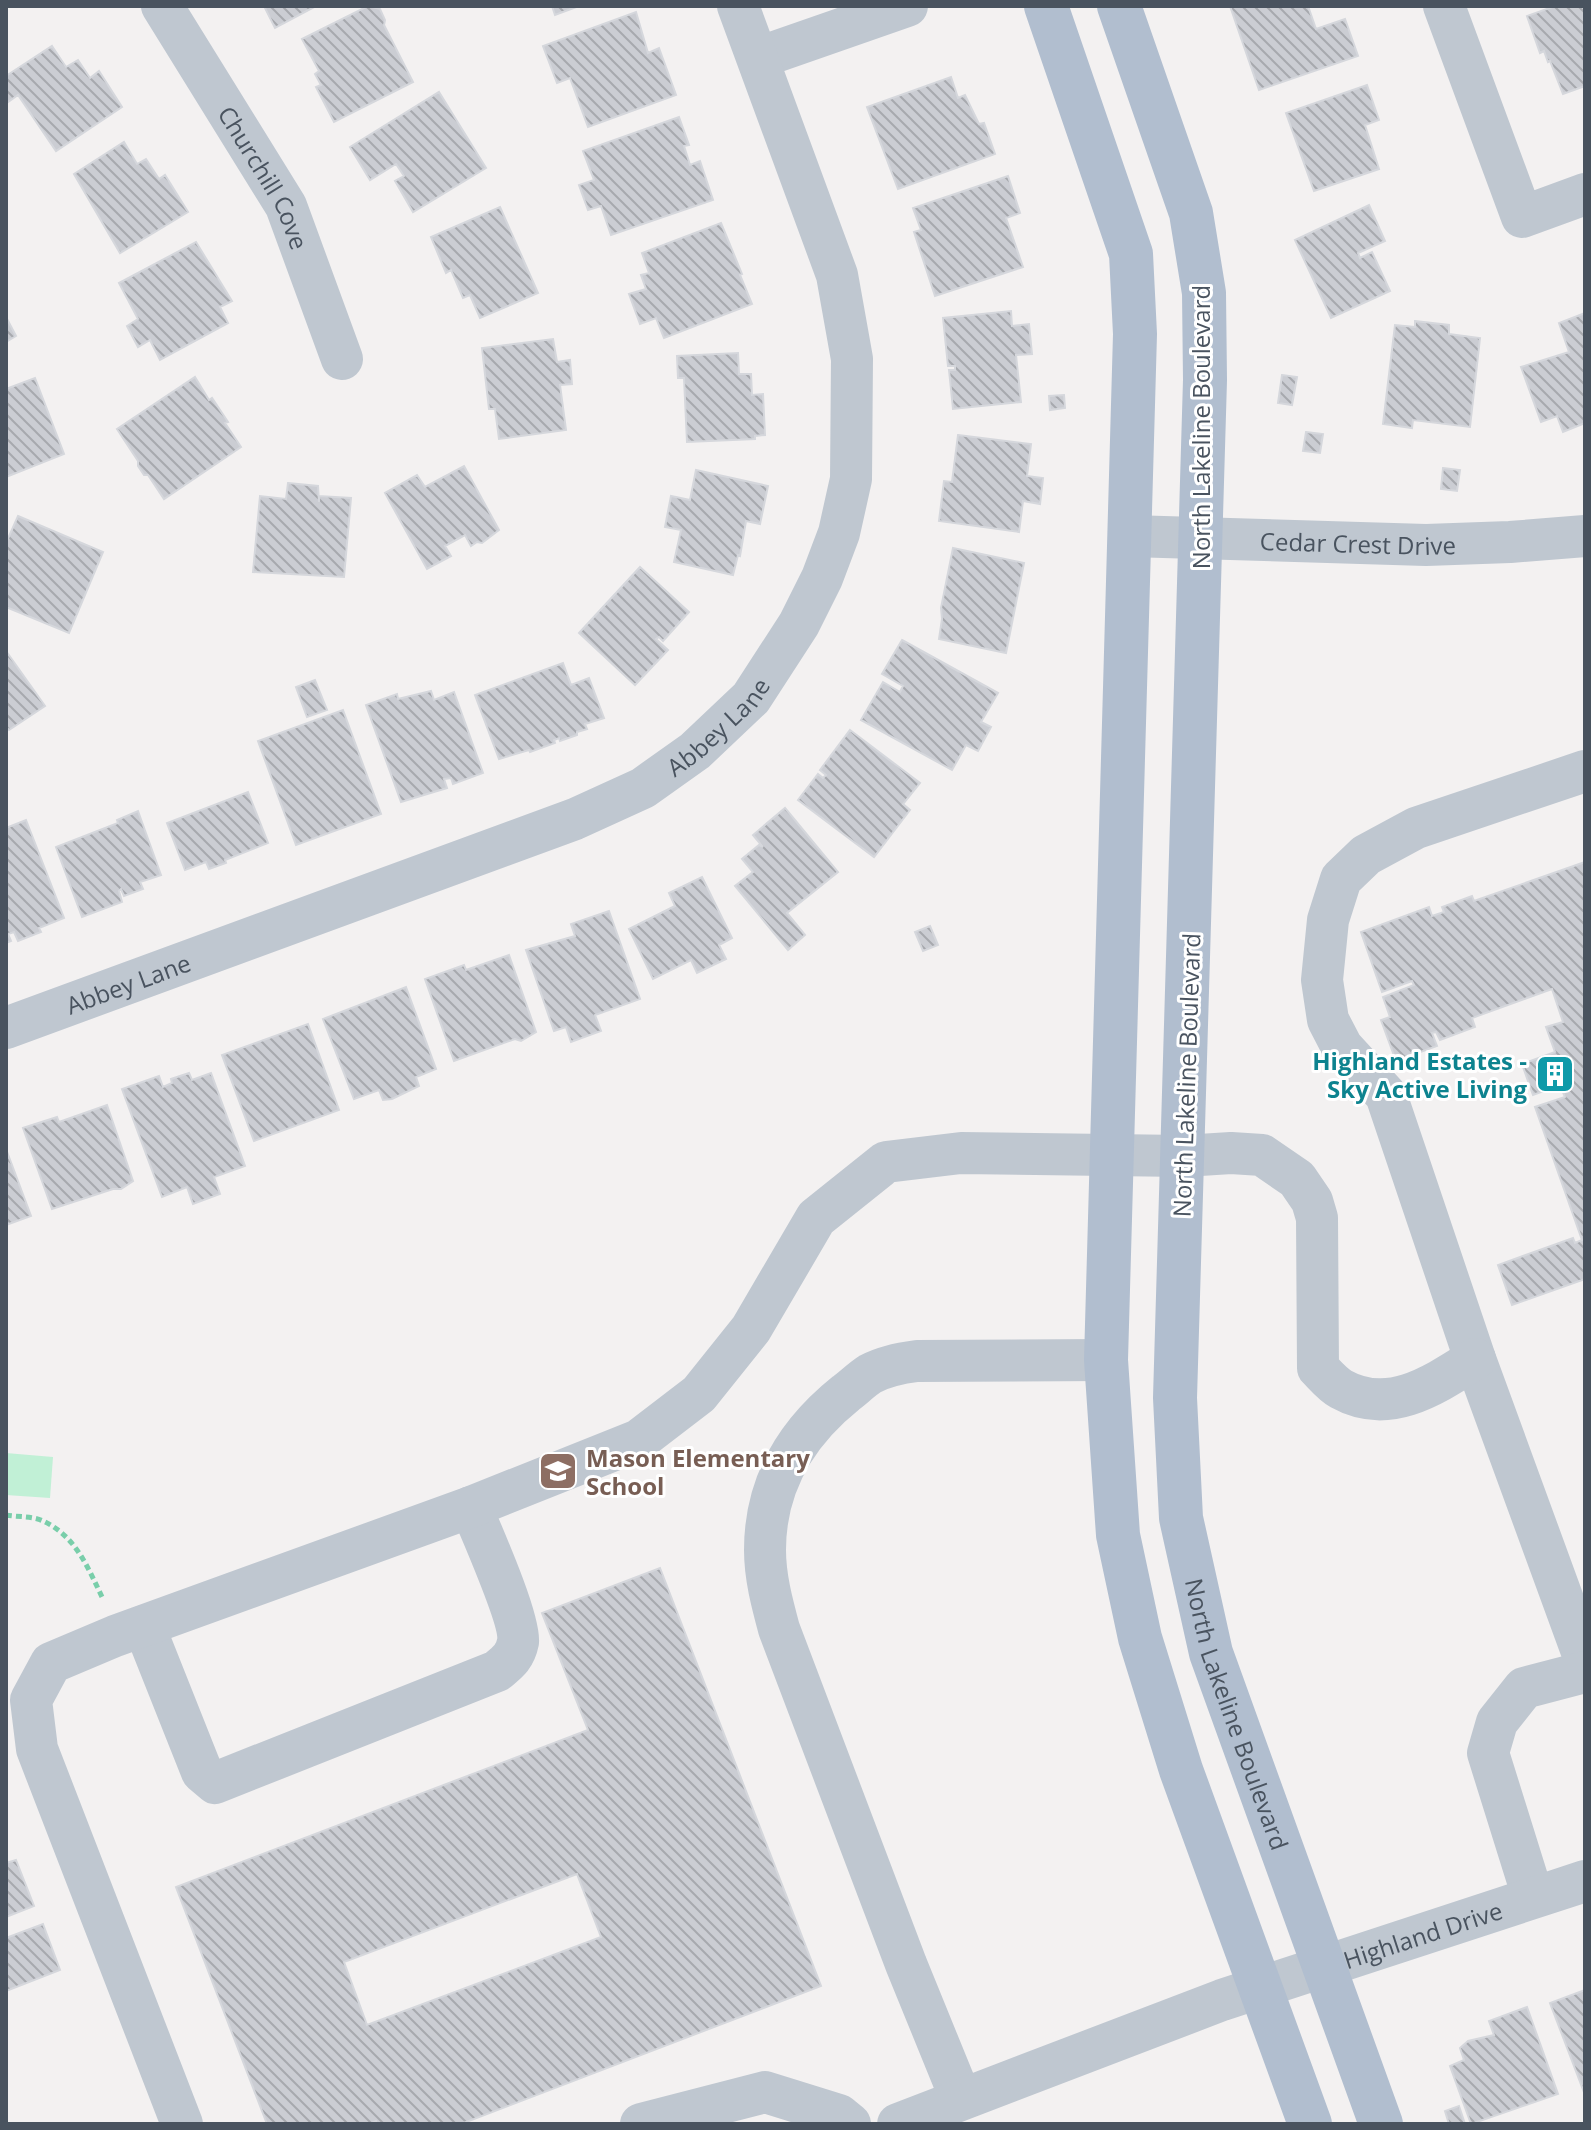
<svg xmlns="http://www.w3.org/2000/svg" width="1591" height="2130" font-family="'Open Sans',sans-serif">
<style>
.pitch{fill:#c1f0d6}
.building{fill:url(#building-back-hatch);stroke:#d5d7dc;stroke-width:2;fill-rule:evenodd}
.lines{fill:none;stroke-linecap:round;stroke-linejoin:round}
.path{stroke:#79ceaa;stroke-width:5;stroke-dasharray:6 4;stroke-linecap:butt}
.minor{stroke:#bfc7d0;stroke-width:42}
.major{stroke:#b1becf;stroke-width:44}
.labels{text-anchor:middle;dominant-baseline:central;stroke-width:6;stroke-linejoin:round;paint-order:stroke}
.street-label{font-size:24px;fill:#49535f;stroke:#fff}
.culture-label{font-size:24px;font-weight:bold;fill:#0d838f;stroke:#fff;text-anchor:end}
.education-label{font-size:24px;font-weight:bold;fill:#785e54;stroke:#fff;text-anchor:start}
</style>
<defs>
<pattern id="building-back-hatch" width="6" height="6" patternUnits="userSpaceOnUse" patternTransform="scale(2)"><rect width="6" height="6" fill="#cbcdd3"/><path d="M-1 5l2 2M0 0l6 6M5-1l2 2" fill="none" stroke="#a7a9ae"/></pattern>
</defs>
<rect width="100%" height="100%" fill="#f3f1f1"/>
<path class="pitch" d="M 6,1453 L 53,1457 L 50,1498 L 6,1495 Z"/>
<path class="building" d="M 264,6 L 316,6 L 275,28 Z
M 368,6 L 380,9 L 385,20 L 384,25 L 413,82 L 334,122 L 316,87 L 321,85 L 315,74 L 319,71 L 302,39 Z
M 552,6 L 579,6 L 555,15 Z
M 1230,6 L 1308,6 L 1316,29 L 1345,19 L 1358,56 L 1259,90 Z
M 1555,6 L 1585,6 L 1585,86 L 1563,94 L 1550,61 L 1548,62 L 1544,51 L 1540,53 L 1527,16 Z
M 636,12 L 648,53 L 659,48 L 676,95 L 588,127 L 570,78 L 557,83 L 543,46 Z
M 52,46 L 66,67 L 78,60 L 90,78 L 99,71 L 122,107 L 56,151 L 18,95 L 8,102 L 6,99 L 6,76 Z
M 951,77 L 958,98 L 965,95 L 979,124 L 984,123 L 995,154 L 898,189 L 867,107 Z
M 1367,85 L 1379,120 L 1365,125 L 1379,169 L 1314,191 L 1286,113 Z
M 439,92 L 486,168 L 413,212 L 395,181 L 404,176 L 396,164 L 370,180 L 350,147 Z
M 679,117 L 689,145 L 684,146 L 690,165 L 700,161 L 713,200 L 611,235 L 601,206 L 588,210 L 579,185 L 594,180 L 583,151 Z
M 124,142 L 137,164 L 146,159 L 159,179 L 165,175 L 188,212 L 120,253 L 74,174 Z
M 1008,176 L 1020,213 L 1006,218 L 1023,267 L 935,296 L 914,232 L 921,230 L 913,208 Z
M 1369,205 L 1385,241 L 1358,253 L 1360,258 L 1372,252 L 1390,291 L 1331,318 L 1295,240 Z
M 500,207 L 538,293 L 480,318 L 470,295 L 463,298 L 451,270 L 446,273 L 431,237 Z
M 721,223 L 742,274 L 740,275 L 752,304 L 664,338 L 656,318 L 640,324 L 629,294 L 646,289 L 641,275 L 649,273 L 642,253 Z
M 196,242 L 232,301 L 220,307 L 228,323 L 160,360 L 150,340 L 138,347 L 127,326 L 138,319 L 119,283 Z
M 1011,311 L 1012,326 L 1029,324 L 1032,354 L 1016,355 L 1021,402 L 953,409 L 949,370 L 955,370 L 955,366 L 948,366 L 943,318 Z
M 1585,313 L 1585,423 L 1563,432 L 1557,416 L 1541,422 L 1521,367 L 1569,352 L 1559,323 Z
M 6,317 L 16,336 L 6,342 Z
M 1415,321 L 1449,325 L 1449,334 L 1480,338 L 1470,427 L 1413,420 L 1412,428 L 1383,424 L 1395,325 L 1415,327 Z
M 553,339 L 557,362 L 570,360 L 572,384 L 560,385 L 566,430 L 499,439 L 495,409 L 489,409 L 482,348 Z
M 738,353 L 739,374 L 751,374 L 752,395 L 763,394 L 765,435 L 755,436 L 755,439 L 687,442 L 684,378 L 678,378 L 677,356 Z
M 1282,375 L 1297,377 L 1292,405 L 1278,403 Z
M 195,377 L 209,400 L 212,398 L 228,422 L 225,423 L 241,447 L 164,499 L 148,475 L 144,475 L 138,466 L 138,461 L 117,429 Z
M 35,378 L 64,454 L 6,477 L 6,389 Z
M 1064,395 L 1065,408 L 1050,410 L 1049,396 Z
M 1306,432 L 1323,434 L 1320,453 L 1303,451 Z
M 958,435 L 1031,444 L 1027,476 L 1043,478 L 1040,504 L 1023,501 L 1019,532 L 939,521 L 944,481 L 952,482 Z
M 464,466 L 499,530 L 482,543 L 477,542 L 471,546 L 465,535 L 445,546 L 451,556 L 427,569 L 385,493 L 417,475 L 425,487 Z
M 1443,468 L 1460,470 L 1457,491 L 1441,489 Z
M 696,470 L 768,486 L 760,524 L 746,521 L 740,556 L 738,555 L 733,575 L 674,562 L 681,530 L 665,527 L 671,496 L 690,500 Z
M 288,483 L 318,486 L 319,502 L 319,496 L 351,498 L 344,577 L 253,572 L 260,496 L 286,499 Z
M 18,516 L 103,552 L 69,633 L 6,607 L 6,543 Z
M 953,548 L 1024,563 L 1006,653 L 939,639 L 942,619 L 941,608 Z
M 640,567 L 689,612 L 663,641 L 659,637 L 656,639 L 668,650 L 635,685 L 579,633 Z
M 902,640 L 998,693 L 981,722 L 991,727 L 978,751 L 966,745 L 952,770 L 861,720 L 883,682 L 900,692 L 903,686 L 882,674 Z
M 6,651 L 45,706 L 9,730 L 6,727 Z
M 563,663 L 571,685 L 589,678 L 604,718 L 585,724 L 587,729 L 577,732 L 577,735 L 560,741 L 559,738 L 554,740 L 555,743 L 530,752 L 529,750 L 499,759 L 475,695 Z
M 315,680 L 327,710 L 307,717 L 296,687 Z
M 431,691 L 434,700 L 454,692 L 483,773 L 453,784 L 451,778 L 444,779 L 447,788 L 401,802 L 366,705 L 397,694 L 398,699 Z
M 343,710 L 381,814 L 296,845 L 258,741 Z
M 850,730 L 920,783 L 903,804 L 910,810 L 874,857 L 798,800 L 818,774 L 823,778 L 826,775 L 820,770 Z
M 248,792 L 268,843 L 225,860 L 226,863 L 209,869 L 206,862 L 185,870 L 167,823 Z
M 785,808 L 838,872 L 787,913 L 805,935 L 788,950 L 735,886 L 753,872 L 742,859 L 759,845 L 763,847 L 753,835 Z
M 138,811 L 161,875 L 140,882 L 143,889 L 124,896 L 121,889 L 119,891 L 122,902 L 82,917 L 56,847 L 118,823 L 117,820 Z
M 26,820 L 64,918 L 39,928 L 41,932 L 18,941 L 14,932 L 8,934 L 11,941 L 6,943 L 6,828 Z
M 1585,862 L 1585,1279 L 1512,1305 L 1498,1265 L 1573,1238 L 1575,1243 L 1582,1240 L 1535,1107 L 1565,1097 L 1560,1085 L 1533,1095 L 1522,1064 L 1555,1052 L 1546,1027 L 1563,1022 L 1552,989 L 1472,1018 L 1475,1027 L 1440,1040 L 1436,1032 L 1432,1033 L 1437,1046 L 1396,1061 L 1381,1020 L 1390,1017 L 1383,997 L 1414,985 L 1412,981 L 1382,992 L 1361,932 L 1429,907 L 1432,916 L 1444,912 L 1442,907 L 1472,896 L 1474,901 Z
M 702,877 L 732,938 L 719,945 L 726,959 L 697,973 L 691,960 L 653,979 L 629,929 L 675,906 L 669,893 Z
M 609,911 L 640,999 L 595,1015 L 601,1031 L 571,1042 L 566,1027 L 554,1031 L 526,950 L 575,936 L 571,924 Z
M 930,926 L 938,945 L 923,951 L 915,932 Z
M 509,955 L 536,1032 L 521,1041 L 515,1039 L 454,1061 L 425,979 L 464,965 L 466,970 Z
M 406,987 L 436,1069 L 416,1077 L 419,1086 L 392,1099 L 383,1100 L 379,1090 L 354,1099 L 323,1019 Z
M 308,1024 L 339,1110 L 254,1141 L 222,1055 Z
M 189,1073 L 192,1080 L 211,1073 L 245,1166 L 214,1177 L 220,1194 L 193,1204 L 187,1187 L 162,1197 L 122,1089 L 159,1076 L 163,1087 L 172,1083 L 171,1079 Z
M 107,1105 L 133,1181 L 121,1189 L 113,1189 L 52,1209 L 23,1128 L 57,1117 L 59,1122 Z
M 6,1149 L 31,1216 L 6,1225 Z
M 660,1568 L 821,1986 L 461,2124 L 377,2124 L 376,2121 L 369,2124 L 267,2124 L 176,1887 L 588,1730 L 542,1613 ZM 577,1874 L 601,1937 L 367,2025 L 344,1962 Z
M 16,1860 L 34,1906 L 6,1917 L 6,1863 Z
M 43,1924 L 60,1970 L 6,1991 L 6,1938 Z
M 1585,1990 L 1585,2095 L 1550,2003 Z
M 1527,2007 L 1558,2094 L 1471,2124 L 1450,2066 L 1464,2060 L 1460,2048 L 1468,2041 L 1494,2035 L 1489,2021 Z
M 1459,2106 L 1465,2124 L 1449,2124 L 1445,2111 Z"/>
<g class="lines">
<path class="path" d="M 6,1515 C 17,1517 33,1516 43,1521 C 76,1536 88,1568 103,1599"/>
<g class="minor">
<path id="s1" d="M 162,6 L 286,206 L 342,359"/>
<path d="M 1444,6 L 1522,217 L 1585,194"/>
<path d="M 758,58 L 907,6"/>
<path id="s2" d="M 1130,536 L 1426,545 L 1510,542 L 1585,536"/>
<path d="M 1585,771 L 1416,828 L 1366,855 L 1341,879 L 1328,920 L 1322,980 L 1328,1020 L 1342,1047 L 1386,1095 L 1475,1359 L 1585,1660"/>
<path id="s3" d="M 6,1028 L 575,819 L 643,788 L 695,751 L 751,698 L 799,624 L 822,578 L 839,533 L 851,479 L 852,359 L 837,275 L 738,6"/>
<path d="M 144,1626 L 202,1772 L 215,1783 L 497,1671 C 508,1662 515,1657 518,1642 C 521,1621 481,1531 471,1507"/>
<path d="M 1533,1897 L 1488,1753 L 1497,1722 L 1524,1688 L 1585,1672"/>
<path d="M 961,2099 L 906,1964 L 779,1629 C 772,1603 765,1577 765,1550 C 765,1484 796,1433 846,1393 C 854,1387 862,1379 870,1374 C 885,1366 901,1363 917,1361 L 1106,1360"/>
<path d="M 182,2124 L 37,1749 L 31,1700 L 51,1663 L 115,1636 L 471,1507 L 639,1440 L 699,1394 L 751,1329 L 816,1218 L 886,1162 L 961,1153 L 1184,1156 L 1231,1153 L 1262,1155 L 1297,1179 L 1312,1201 L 1317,1218 L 1318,1368 C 1325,1375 1332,1384 1341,1389 C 1389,1416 1434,1385 1475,1359"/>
<path d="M 641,2124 L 765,2092 L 839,2115 L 850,2124"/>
<path id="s4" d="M 898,2124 L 1222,2000 L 1585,1881"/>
</g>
<g class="major">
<path d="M 1046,6 L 1131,254 L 1135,334 L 1106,1360 L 1118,1535 L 1140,1638 L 1181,1770 L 1310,2124"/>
<path id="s5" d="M 1119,6 L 1191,213 L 1204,293 L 1205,380 L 1175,1398 L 1181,1518 L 1211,1653 L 1381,2124"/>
</g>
</g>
<defs>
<g id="building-square" transform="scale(2)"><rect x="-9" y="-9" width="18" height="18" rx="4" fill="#0f9aa8" stroke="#fff"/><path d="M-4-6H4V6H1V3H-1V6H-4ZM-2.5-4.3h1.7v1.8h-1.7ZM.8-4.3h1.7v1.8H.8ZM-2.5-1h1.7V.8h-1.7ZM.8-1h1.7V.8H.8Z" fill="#fff"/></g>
<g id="school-square" transform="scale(2)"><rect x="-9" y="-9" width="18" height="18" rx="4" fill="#8d6e63" stroke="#fff"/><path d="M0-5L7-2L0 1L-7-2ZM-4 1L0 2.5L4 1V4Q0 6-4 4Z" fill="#fff"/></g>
</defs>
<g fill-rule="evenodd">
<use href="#building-square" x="1555" y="1074"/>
<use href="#school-square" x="558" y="1471"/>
</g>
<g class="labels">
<g class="street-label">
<text stroke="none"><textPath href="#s1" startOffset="200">Churchill Cove</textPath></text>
<text transform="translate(1200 427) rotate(-90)">North Lakeline Boulevard</text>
<text stroke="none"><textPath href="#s2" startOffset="228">Cedar Crest Drive</textPath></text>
<text stroke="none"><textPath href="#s3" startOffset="778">Abbey Lane</textPath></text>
<text stroke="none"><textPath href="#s3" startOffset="130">Abbey Lane</textPath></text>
<text transform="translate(1186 1075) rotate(-88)">North Lakeline Boulevard</text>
<text stroke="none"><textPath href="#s5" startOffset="1730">North Lakeline Boulevard</textPath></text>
<text stroke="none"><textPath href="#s4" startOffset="558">Highland Drive</textPath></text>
</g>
<g class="culture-label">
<text x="1527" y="1060">Highland Estates -<tspan x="1527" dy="28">Sky Active Living</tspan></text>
</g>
<g class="education-label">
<text x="586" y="1457">Mason Elementary<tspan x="586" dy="28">School</tspan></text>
</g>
</g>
<rect width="1591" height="2130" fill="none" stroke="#49535f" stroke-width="16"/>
</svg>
